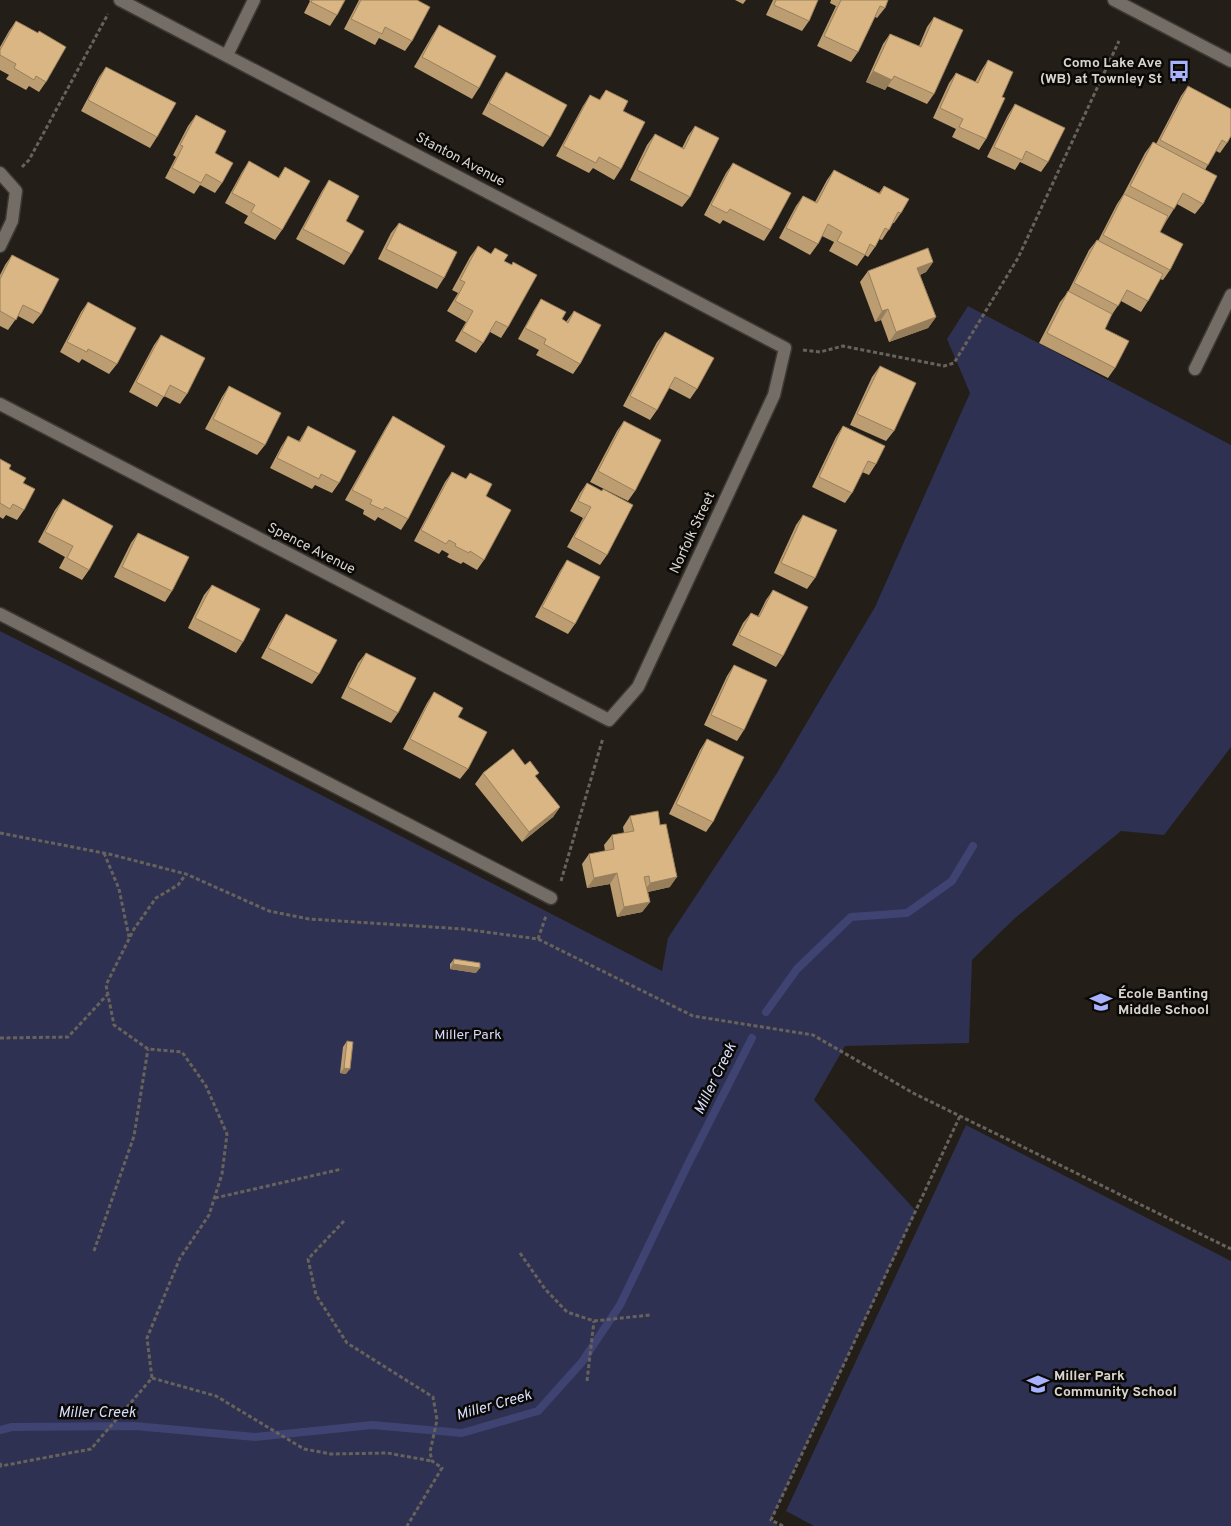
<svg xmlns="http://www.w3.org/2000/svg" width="1231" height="1526" font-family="Overpass,sans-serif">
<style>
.green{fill:#2e3151}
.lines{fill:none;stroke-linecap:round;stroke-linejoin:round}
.stream{stroke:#3f4372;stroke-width:8}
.service-casing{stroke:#3d3935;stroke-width:15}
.minor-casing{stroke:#3d3935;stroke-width:15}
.secondary-casing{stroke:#3d3935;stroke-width:15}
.path{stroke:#67625c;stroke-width:3;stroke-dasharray:4 2.5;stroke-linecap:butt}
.service{stroke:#746d65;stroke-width:12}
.minor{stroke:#746d65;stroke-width:12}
.secondary{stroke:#746d65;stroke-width:12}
.wall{fill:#bb9d71}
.shaded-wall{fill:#987f5c}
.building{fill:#d9b683;stroke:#987f5c}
.labels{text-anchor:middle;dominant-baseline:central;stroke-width:5;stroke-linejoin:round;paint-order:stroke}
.poi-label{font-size:14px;font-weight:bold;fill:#d7d3cf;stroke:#0b0906;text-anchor:start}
.street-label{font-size:14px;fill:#d7d3cf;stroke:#0b0906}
.park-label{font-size:14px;fill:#d4d9f9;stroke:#0b0906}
.water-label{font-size:15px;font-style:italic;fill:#d7ddfc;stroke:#0b0906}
</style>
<rect width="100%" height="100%" fill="#231e17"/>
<path class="green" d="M 968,306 L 1231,445 L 1231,747 L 1164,835 L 1121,831 L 1014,919 L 972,960 L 969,1043 L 845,1046 L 814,1100 L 916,1211 L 771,1520 L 778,1526 L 0,1526 L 0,631 L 234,750 L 662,971 L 668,938 L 777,773 L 875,607 L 970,393 L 947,339 Z
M 966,1125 L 1231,1261 L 1231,1526 L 814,1526 L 786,1511 Z"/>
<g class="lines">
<path class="stream" d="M 766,1012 L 797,969 L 851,917 L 907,913 L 952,881 L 973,846
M 0,1430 L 12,1427 L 135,1426 L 255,1437 L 372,1425 L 462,1433 L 538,1411 L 582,1362 L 620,1305 L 688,1164 L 752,1038"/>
<g class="service-casing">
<path id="service" d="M 227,55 L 254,0
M 0,173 L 16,191 L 12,221 L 0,246
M 0,614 L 551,898"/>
</g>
<g class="minor-casing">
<path id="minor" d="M 1195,369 L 1231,295
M 0,404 L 609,720 L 638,687 L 774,395 L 785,348 L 120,0"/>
</g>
<g class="secondary-casing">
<path id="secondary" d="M 1114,0 L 1231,61"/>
</g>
<path class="path" d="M 22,167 L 29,160 L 108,14
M 803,350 L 820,352 L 843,346 L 944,366 L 954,363 L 1018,258 L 1119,41
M 0,833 L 109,854 L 186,874 L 269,911 L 309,919 L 463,929 L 538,939 L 693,1016 L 813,1035 L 915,1094 L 1231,1249
M 104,853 L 119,889 L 129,937
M 561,881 L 603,738
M 538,939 L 546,916
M 0,1038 L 68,1037 L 107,995
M 215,1198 L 342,1169
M 344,1221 L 308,1259 L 316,1295 L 347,1343 L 433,1397 L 437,1420 L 430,1452 L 432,1461 L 442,1468 L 407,1526
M 94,1251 L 134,1136 L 148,1049
M 520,1253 L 545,1289 L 567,1312 L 594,1321 L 650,1315
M 152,1378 L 216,1396 L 304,1449 L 331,1454 L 387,1453 L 432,1461
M 587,1381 L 594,1321
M 0,1463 L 1,1466 L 91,1449 L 152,1378 L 147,1338 L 180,1258 L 209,1215 L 222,1174 L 227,1134 L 206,1086 L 182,1052 L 148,1049 L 114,1025 L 106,985 L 134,929 L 156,898 L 178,885 L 186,874
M 783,1526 L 771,1520 L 960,1116"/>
<use href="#service" class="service"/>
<use href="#minor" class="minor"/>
<use href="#secondary" class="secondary"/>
</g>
<path class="wall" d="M 309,0 L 345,0 L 337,15 L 330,26 L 304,13 L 310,1 Z
M 359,0 L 417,0 L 412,41 L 405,51 L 379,38 L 375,45 L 344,29 Z
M 735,0 L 746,0 L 743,4 Z
M 773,0 L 818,0 L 809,21 L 802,31 L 766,15 Z
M 831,0 L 888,0 L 885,8 L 877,18 L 875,17 L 858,52 L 851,62 L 817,46 L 836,6 L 830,3 Z
M 934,17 L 934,94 L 927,104 L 887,86 L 885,90 L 866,82 L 883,44 L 890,34 L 919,46 L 927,27 Z
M 16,21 L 46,82 L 39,92 L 29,86 L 26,90 L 6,79 L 9,75 L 0,70 L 0,47 L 9,31 Z
M 439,25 L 479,88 L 472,99 L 414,67 L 432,36 Z
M 988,60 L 1002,97 L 986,139 L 979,150 L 952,137 L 956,129 L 933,118 L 949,83 L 956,73 L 975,82 L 981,71 Z
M 106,67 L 157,137 L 150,148 L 81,111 L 99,77 Z
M 506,72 L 550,137 L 543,147 L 482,114 L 499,82 Z
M 1188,86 L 1227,143 L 1220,153 L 1216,151 L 1205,170 L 1203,204 L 1195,214 L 1177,204 L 1167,220 L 1160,232 L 1170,270 L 1163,280 L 1160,279 L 1148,301 L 1141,312 L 1121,301 L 1111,316 L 1105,329 L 1115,368 L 1108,378 L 1039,343 L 1060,302 L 1068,292 L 1089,250 L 1097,240 L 1098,241 L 1117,204 L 1123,195 L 1145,153 L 1153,142 L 1156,144 L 1181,96 Z
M 606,90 L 623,111 L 621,169 L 614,180 L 593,168 L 589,173 L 556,156 L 583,106 L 590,95 L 599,100 Z
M 1015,104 L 1048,162 L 1041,172 L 1020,162 L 1015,170 L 987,157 L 1008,115 Z
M 196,115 L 215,153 L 222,183 L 215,193 L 200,185 L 194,194 L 165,178 L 176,157 L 173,155 L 188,126 Z
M 695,126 L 690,197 L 682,207 L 630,180 L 647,145 L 655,134 L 682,148 L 688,136 Z
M 249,161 L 278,178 L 285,167 L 282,230 L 275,240 L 244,223 L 248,216 L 225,203 L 242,172 Z
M 733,163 L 771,230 L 764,241 L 723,220 L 720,224 L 704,215 L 726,173 Z
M 834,170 L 879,193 L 884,186 L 901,213 L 894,223 L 893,223 L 882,240 L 879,239 L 875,247 L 868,257 L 865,255 L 857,266 L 829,251 L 834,242 L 822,236 L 818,244 L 810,255 L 779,238 L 796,206 L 803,196 L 815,202 L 827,180 Z
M 329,180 L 346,221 L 351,254 L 344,265 L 296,239 L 322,191 Z
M 399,223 L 444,278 L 437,289 L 378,259 L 391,233 Z
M 478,246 L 491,254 L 495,248 L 504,261 L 511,265 L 513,262 L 508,327 L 501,338 L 490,332 L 483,343 L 476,353 L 455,341 L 466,322 L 447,311 L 458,293 L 452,290 L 470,257 Z
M 12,255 L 41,314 L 33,324 L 18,316 L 8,330 L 0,326 L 0,275 L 5,265 Z
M 933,262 L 926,272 L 920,275 L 936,317 L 928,328 L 889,342 L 881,320 L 875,322 L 860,282 L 868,271 Z
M 541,299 L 562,319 L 566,322 L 574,311 L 580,364 L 573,374 L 536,355 L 539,350 L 518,339 L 534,310 Z
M 88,302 L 117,364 L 109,374 L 82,359 L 79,363 L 60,352 L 81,312 Z
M 665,332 L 697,389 L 690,399 L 669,388 L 657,410 L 650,420 L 623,406 L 657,342 Z
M 161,335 L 187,394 L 180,404 L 164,396 L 157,407 L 129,392 L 154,345 Z
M 880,366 L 894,431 L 886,441 L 850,425 L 872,377 Z
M 229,386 L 265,445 L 257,455 L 205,429 L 222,397 Z
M 393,416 L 408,519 L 401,530 L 378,517 L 375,521 L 363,514 L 364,510 L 345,500 L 386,427 Z
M 624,421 L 635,491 L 628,501 L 590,482 L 617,431 Z
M 308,426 L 339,483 L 332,493 L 315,485 L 312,489 L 270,468 L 281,447 L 288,436 L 299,441 Z
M 843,426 L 876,464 L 869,475 L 862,472 L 852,493 L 845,503 L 812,487 L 836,437 Z
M 0,459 L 23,483 L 24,510 L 17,520 L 6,515 L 3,519 L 0,517 Z
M 452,472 L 466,479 L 470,473 L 486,496 L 484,560 L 477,570 L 463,562 L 461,564 L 447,557 L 449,554 L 442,550 L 439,554 L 414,541 L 445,482 Z
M 587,483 L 607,555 L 600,565 L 567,547 L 583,518 L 570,511 L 580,493 Z
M 63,499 L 89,570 L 82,580 L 59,568 L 65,557 L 38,542 L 55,510 Z
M 803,515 L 815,578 L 807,589 L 774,573 L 796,525 Z
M 138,533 L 172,591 L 165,602 L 114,577 L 131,543 Z
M 567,560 L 575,624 L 568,634 L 535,617 L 560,571 Z
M 212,585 L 243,642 L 236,653 L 188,628 L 204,595 Z
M 773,590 L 783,656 L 776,667 L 732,645 L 743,623 L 751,613 L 758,616 L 766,600 Z
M 286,614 L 319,674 L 312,684 L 261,658 L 279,624 Z
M 366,653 L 398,713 L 391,723 L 341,698 L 358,663 Z
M 734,665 L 744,730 L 737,741 L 704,725 L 727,676 Z
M 434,692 L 458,717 L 468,769 L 460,779 L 403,749 L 427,703 Z
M 707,739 L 713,822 L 706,832 L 669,814 L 700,750 Z
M 525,765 L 536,777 L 560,807 L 553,817 L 522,842 L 475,784 L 483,773 Z
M 630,816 L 670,887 L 648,892 L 650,902 L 642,912 L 617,917 L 610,884 L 587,888 L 582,864 L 589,854 L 605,851 L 604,845 L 612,835 L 624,833 L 623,827 Z
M 454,959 L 476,973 L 450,969 L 450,964 Z
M 347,1041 L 346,1074 L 340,1073 L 343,1047 Z"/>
<path class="shaded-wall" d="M 873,71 L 892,80 L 885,90 L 866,82 Z
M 933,262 L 926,272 L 910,278 L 917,268 Z
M 888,309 L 881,320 L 875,322 L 882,311 Z
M 936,317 L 928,328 L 889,342 L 896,332 Z
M 560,807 L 553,817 L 522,842 L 529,832 Z
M 617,873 L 610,884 L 587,888 L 594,878 Z
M 677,877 L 670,887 L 643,893 L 650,883 Z
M 650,902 L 642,912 L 617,917 L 624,907 Z
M 453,964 L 480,968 L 476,973 L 450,969 Z
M 344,1068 L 350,1069 L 346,1074 L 340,1073 Z"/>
<path class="building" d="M 312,0 L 345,0 L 337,15 L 311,2 Z
M 361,0 L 417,0 L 430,7 L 412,41 L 385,27 L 382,34 L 351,19 Z
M 776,0 L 818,0 L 809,21 L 774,5 Z
M 841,0 L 888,0 L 885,8 L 880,6 L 858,52 L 824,36 Z
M 934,17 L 963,30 L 934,94 L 894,76 L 892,80 L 873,71 L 890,34 L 921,47 Z
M 16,21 L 38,33 L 39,31 L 66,47 L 46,82 L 36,76 L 34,80 L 14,68 L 16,64 L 0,55 L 0,50 Z
M 439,25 L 496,56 L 479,88 L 422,57 Z
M 988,60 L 1013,72 L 1002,97 L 1005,98 L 986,139 L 959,127 L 963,119 L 940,108 L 956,73 L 978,83 Z
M 106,67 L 176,103 L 157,137 L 88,100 Z
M 506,72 L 567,105 L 550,137 L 489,103 Z
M 1188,86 L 1231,109 L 1231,136 L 1227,143 L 1222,140 L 1208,165 L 1160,140 Z
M 606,90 L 628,101 L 623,111 L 645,122 L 621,169 L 599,157 L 596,163 L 563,146 L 590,95 L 600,100 Z
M 1015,104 L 1065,128 L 1048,162 L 1026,151 L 1022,160 L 994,147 Z
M 196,115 L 226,131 L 215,153 L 233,163 L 222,183 L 206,174 L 201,183 L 172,168 L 183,146 L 180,145 Z
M 695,126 L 719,138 L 690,197 L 637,170 L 655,134 L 684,149 Z
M 1153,142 L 1217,176 L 1203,204 L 1183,193 L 1174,209 L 1130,186 Z
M 249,161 L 279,178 L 285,167 L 310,181 L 282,230 L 251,212 L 255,205 L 232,193 Z
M 733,163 L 791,193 L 771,230 L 730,209 L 727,213 L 711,205 Z
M 834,170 L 880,194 L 884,186 L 909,199 L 901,213 L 898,212 L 889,230 L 885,228 L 875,247 L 870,244 L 865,255 L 837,241 L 842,232 L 828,224 L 818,244 L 786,228 L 803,196 L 817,203 Z
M 329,180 L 359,196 L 346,221 L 364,231 L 351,254 L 303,229 Z
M 1124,194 L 1168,216 L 1160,232 L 1183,244 L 1170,270 L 1103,235 Z
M 399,223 L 457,252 L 444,278 L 386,249 Z
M 1097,240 L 1163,274 L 1148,301 L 1127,290 L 1118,306 L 1074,283 Z
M 478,246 L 491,254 L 495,248 L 508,255 L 504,261 L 512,265 L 513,262 L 537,275 L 508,327 L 496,321 L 483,343 L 462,331 L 473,311 L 455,301 L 465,282 L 460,280 Z
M 928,248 L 933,262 L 917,268 L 936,317 L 896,332 L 888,309 L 882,311 L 868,271 Z
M 12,255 L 59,279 L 41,314 L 23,305 L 16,320 L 0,311 L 0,279 Z
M 1068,291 L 1112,314 L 1105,329 L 1129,341 L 1115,368 L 1047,333 Z
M 541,299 L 566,312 L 562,319 L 568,323 L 574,311 L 601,325 L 580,364 L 544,344 L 546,339 L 525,328 Z
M 88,302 L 136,328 L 117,364 L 88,349 L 87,352 L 67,342 Z
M 665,332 L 714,358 L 697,389 L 675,377 L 657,410 L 630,396 Z
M 161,335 L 205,358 L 187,394 L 170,385 L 164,397 L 136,382 Z
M 880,366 L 916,383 L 894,431 L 857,414 Z
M 229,386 L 281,413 L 265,445 L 213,419 Z
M 393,416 L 445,446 L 408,519 L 385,507 L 383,510 L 370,504 L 372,500 L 352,490 Z
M 624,421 L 661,440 L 635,491 L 598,471 Z
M 308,426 L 356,451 L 339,483 L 321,474 L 319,479 L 277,458 L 288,436 L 300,442 Z
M 843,426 L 885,446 L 876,464 L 868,461 L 852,493 L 819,477 Z
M 0,459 L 11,465 L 9,469 L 26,478 L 23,483 L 35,489 L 24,510 L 13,504 L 10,509 L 0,503 Z
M 452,472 L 466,479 L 470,473 L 492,484 L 486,496 L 511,510 L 484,560 L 470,551 L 469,553 L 455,546 L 456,544 L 449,540 L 446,544 L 421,530 Z
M 587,483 L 602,491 L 603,489 L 633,505 L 607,555 L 574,537 L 591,507 L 578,501 Z
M 63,499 L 113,526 L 89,570 L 67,558 L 73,546 L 45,532 Z
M 803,515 L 837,530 L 815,578 L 781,563 Z
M 138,533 L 189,557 L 172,591 L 122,567 Z
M 567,560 L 600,577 L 575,624 L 542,607 Z
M 212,585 L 260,609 L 243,642 L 195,618 Z
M 773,590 L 808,607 L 783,656 L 739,635 L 751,613 L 759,617 Z
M 286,614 L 337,640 L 319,674 L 268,648 Z
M 366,653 L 416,678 L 398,713 L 348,687 Z
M 734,665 L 767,680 L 744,730 L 711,715 Z
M 434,692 L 463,708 L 458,717 L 487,732 L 468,769 L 410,739 Z
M 707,739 L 744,757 L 713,822 L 676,804 Z
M 513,749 L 525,765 L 530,761 L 539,773 L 535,776 L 560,807 L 529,832 L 483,773 Z
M 658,811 L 660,825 L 666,824 L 677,877 L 650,883 L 649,876 L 644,877 L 650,902 L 624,907 L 617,873 L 594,878 L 589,854 L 614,849 L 612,835 L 634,831 L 630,816 Z
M 454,959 L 480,963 L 480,968 L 453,964 Z
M 347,1041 L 353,1042 L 350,1069 L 344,1068 Z"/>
<defs>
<g id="bus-bare" transform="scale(1.725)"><path d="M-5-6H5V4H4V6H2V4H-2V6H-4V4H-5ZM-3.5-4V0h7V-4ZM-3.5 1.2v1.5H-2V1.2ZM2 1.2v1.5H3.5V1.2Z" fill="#a7b1fc" stroke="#0b0906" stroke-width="2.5" paint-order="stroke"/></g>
<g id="school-bare" transform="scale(1.725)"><path d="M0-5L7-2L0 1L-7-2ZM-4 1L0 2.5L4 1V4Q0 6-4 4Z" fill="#a7b1fc" stroke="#0b0906" stroke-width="2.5" paint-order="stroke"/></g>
</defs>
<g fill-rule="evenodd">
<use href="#bus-bare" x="1179" y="71"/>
<use href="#school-bare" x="1101" y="1002"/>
<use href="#school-bare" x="1038" y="1384"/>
</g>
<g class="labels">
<g class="poi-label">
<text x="1162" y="63" text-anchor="end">Como Lake Ave<tspan x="1162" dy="16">(WB) at Townley St</tspan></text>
<text x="1118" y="994">École Banting<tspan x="1118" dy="16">Middle School</tspan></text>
<text x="1054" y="1376">Miller Park<tspan x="1054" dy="16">Community School</tspan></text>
</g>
<g class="street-label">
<text transform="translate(460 160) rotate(28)">Stanton Avenue</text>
<text transform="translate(693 533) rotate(-65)">Norfolk Street</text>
<text transform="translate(311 549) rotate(27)">Spence Avenue</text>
</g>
<g class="park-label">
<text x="468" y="1035">Miller Park</text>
</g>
<g class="water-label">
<text transform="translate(716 1079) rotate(-64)">Miller Creek</text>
<text transform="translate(494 1406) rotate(-16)">Miller Creek</text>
<text x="97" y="1413">Miller Creek</text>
</g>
</g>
</svg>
